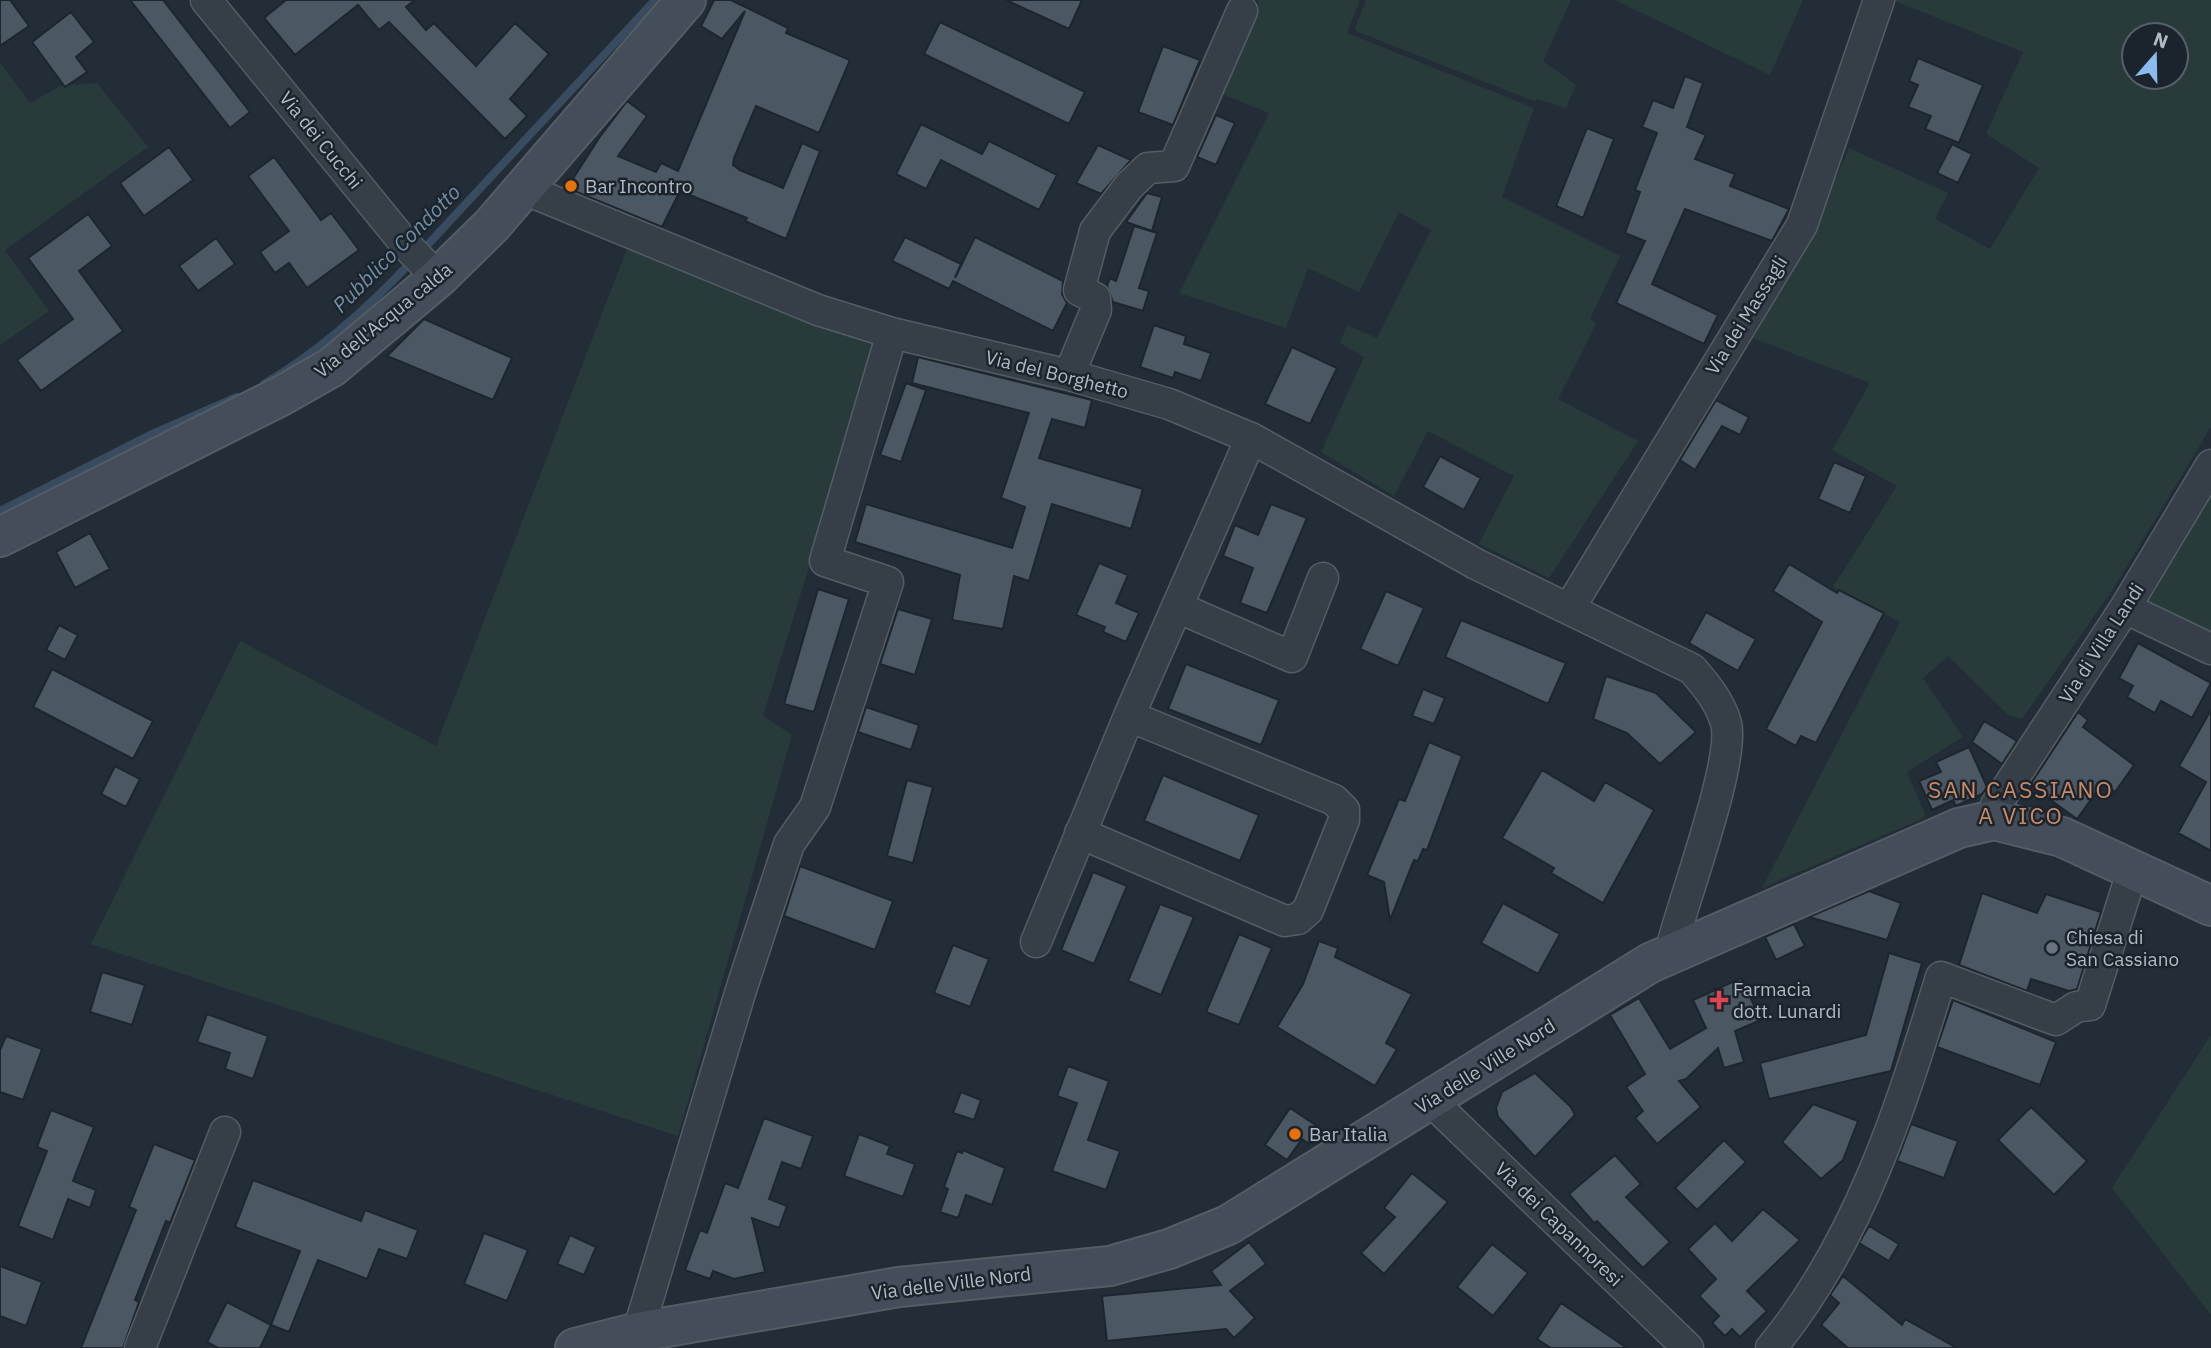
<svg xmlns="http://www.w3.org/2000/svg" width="2211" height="1348" font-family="'IBM Plex Sans',sans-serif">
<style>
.green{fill:#283b3a;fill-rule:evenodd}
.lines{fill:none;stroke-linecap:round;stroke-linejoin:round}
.stream{stroke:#394c5f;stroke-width:8}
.building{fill:#4b5863;stroke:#1d262e;stroke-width:2}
.street-casing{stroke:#545d65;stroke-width:33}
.secondary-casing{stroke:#545d65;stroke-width:42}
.street{stroke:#363f48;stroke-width:30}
.secondary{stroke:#444e5a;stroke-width:38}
.food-dot{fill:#e8710a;stroke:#1b242c;stroke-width:2.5}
.worship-dot{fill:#6b7280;stroke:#1b242c;stroke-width:2.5}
.health-dot{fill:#e0444e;stroke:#1b242c;stroke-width:2.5}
.labels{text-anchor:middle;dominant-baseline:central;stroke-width:5;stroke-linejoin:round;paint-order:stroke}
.street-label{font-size:19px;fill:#b1bac4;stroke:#1b242c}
.poi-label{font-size:19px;fill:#b1bac4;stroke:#1b242c;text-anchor:start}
.water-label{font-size:21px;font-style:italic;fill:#738da5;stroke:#1b242c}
.quarter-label{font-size:23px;letter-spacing:2px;fill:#ca8965;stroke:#1b242c}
</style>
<rect width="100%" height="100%" fill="#232d37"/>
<path class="green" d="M 1259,0 L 1360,0 L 1347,33 L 1534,108 L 1502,197 L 1620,256 L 1590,319 L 1596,324 L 1558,399 L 1638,441 L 1549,578 L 1479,544 L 1514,476 L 1428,431 L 1394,496 L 1321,452 L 1364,357 L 1340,343 L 1347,325 L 1377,338 L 1431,230 L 1399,212 L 1359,292 L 1308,268 L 1286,328 L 1179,293 L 1269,113 L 1222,94 Z
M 1366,0 L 1571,0 L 1543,61 L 1576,85 L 1566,108 L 1537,99 L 1536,102 L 1358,32 L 1355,28 Z
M 1615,0 L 1803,0 L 1770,75 Z
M 1892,0 L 2211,0 L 2211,427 L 2113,589 L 2022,719 L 2008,715 L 1948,656 L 1923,678 L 1963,737 L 1907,772 L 1926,817 L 1762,888 L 1900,622 L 1833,587 L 1897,486 L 1832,450 L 1870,383 L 1750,337 L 1814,227 L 1849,148 L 1948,193 L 1935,219 L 1990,249 L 2039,168 L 1986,134 L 2023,52 ZM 2134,35 L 2176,35 L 2176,77 L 2134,77 Z
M 0,62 L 30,103 L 60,86 L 97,83 L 148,147 L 5,250 L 49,311 L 0,345 Z
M 628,246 L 879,340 L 763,716 L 792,735 L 678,1136 L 91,944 L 240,641 L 436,746 Z
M 2211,486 L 2211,638 L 2141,603 Z
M 2211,1035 L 2211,1315 L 2112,1188 Z"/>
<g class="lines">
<path class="stream" d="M 421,252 L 655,0
M 264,384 C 320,351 368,308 412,261
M 0,511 L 150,435 L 237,397"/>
</g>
<path class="building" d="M 0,0 L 10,0 L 29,26 L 0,46 Z
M 130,0 L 163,0 L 250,112 L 230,128 Z
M 286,0 L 415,0 L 406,7 L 426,30 L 434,23 L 476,66 L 515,23 L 549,54 L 510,99 L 527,116 L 505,139 L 389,22 L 379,30 L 358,5 L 295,55 L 264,18 Z
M 714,0 L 731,0 L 788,28 L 786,33 L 850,60 L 819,133 L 756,106 L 734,158 L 733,165 L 740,170 L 783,188 L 802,143 L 820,151 L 786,239 L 745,221 L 747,218 L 680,191 L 662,227 L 567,188 L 599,138 L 627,101 L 647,116 L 618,156 L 656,172 L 661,163 L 678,171 L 745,11 L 722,39 L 701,26 Z
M 1006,0 L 1082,0 L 1069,29 Z
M 71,12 L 94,42 L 76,57 L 87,72 L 65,87 L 32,42 Z
M 940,22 L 1085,92 L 1069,124 L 924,54 Z
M 1163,46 L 1200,60 L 1173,125 L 1138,112 Z
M 1918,58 L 1983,85 L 1959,143 L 1925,129 L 1931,116 L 1908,107 L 1918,85 L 1909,81 Z
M 1685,76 L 1703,83 L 1687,127 L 1706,135 L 1695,159 L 1735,174 L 1730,186 L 1789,209 L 1772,241 L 1685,209 L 1652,284 L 1718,315 L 1704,344 L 1616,303 L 1645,241 L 1625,233 L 1640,192 L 1635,190 L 1657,133 L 1642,127 L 1653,100 L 1673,108 Z
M 1216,115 L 1235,123 L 1216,165 L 1197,157 Z
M 921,124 L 982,154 L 989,141 L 1057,175 L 1039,210 L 941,160 L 926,189 L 896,174 Z
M 1587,128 L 1614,139 L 1583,218 L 1556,206 Z
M 1952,144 L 1972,154 L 1958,183 L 1937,173 Z
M 1098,145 L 1131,160 L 1101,194 L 1076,183 Z
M 169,147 L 193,180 L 144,216 L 120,183 Z
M 274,157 L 321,220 L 331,213 L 359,250 L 307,288 L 289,263 L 275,273 L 260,252 L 289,231 L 248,176 Z
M 1147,193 L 1162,197 L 1152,231 L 1126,222 Z
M 88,214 L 112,246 L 79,271 L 123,331 L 41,391 L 17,360 L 73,319 L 28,258 Z
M 1134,226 L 1157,233 L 1139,288 L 1149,291 L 1143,311 L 1113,302 L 1107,286 L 1110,278 L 1116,281 Z
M 905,237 L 961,264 L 955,278 L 975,237 L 1063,281 L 1062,294 L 1067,303 L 1053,331 L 953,281 L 949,289 L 892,261 Z
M 216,238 L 235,264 L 198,291 L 179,266 Z
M 424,319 L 512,358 L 493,400 L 387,356 Z
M 1154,325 L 1186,336 L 1184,344 L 1211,353 L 1201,381 L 1175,372 L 1173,378 L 1140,367 Z
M 1292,347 L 1337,368 L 1310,424 L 1265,404 Z
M 918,357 L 1092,400 L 1085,428 L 1052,419 L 1039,458 L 1143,489 L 1131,529 L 1052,504 L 1029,581 L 1014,576 L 1003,629 L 952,620 L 960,575 L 855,542 L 866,504 L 1012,548 L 1025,507 L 1001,498 L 1029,413 L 912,383 Z
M 906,383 L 926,390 L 901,462 L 880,455 Z
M 1716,400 L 1749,417 L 1740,435 L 1722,426 L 1695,470 L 1680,460 Z
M 1440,456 L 1481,478 L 1464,510 L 1423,487 Z
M 1834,462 L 1866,476 L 1850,513 L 1818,499 Z
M 1271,504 L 1307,518 L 1267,613 L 1240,603 L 1253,568 L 1223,556 L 1235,525 L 1258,535 Z
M 90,533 L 110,569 L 75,588 L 56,552 Z
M 1099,563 L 1128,575 L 1116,603 L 1139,613 L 1126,642 L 1103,632 L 1105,627 L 1076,615 Z
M 1789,564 L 1837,593 L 1839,590 L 1884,613 L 1816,743 L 1801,736 L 1796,746 L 1766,729 L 1822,622 L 1773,591 Z
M 818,589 L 849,599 L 814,712 L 784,704 Z
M 1386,591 L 1424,608 L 1398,666 L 1360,649 Z
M 898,609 L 932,619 L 915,675 L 880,664 Z
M 1706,612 L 1756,639 L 1738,671 L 1689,643 Z
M 1461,620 L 1566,663 L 1548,704 L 1445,657 Z
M 59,625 L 78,635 L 65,660 L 46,650 Z
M 2138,643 L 2211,683 L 2192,718 L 2161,701 L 2155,713 L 2127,697 L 2133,686 L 2119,678 Z
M 1186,664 L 1279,700 L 1261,745 L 1168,709 Z
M 52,669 L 153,721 L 133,759 L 33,707 Z
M 1606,676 L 1656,693 L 1696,732 L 1660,764 L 1627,733 L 1593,719 Z
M 1423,689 L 1445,698 L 1434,724 L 1412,716 Z
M 866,707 L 919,725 L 911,750 L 858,732 Z
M 2211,710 L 2211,851 L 2178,833 L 2206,782 L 2179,766 Z
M 2078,712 L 2088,720 L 2083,727 L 2134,765 L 2115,792 L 2103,783 L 2077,819 L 2030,785 Z
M 1984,721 L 2017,741 L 2002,764 L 1972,742 Z
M 1429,742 L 1462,756 L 1427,850 L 1423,849 L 1418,861 L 1414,860 L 1390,920 L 1384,882 L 1367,875 L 1399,799 L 1405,801 Z
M 1969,747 L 1987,787 L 1982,794 L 1956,806 L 1953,800 L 1932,810 L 1919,781 L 1941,772 L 1936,762 Z
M 115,766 L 140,779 L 126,807 L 101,794 Z
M 1542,770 L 1594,801 L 1605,782 L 1654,810 L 1603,903 L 1551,873 L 1554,868 L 1502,838 Z
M 1163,775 L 1259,815 L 1240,861 L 1144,821 Z
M 907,780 L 933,787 L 913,863 L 887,856 Z
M 800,866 L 893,901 L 875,950 L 784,916 Z
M 1093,872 L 1127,886 L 1094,964 L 1061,950 Z
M 1869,891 L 1901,903 L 1887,940 L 1809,917 Z
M 1982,893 L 2037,913 L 2046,894 L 2101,912 L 2077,989 L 2069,991 L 2031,979 L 2027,991 L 1959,965 Z
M 1503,903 L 1560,934 L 1538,974 L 1481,943 Z
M 1160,904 L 1194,917 L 1161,995 L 1128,981 Z
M 1794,924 L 1805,946 L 1776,960 L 1765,937 Z
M 1239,934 L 1272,948 L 1239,1025 L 1206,1012 Z
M 1319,941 L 1338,948 L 1335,957 L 1412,994 L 1386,1043 L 1397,1049 L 1375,1086 L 1277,1027 L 1303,984 Z
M 953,945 L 989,959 L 970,1007 L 934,993 Z
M 1889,953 L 1922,963 L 1891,1071 L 1769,1099 L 1760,1063 L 1866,1035 Z
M 102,972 L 145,985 L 132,1025 L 90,1012 Z
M 1741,978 L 1761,1020 L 1735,1031 L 1744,1062 L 1724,1068 L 1718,1048 L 1686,1079 L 1679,1081 L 1701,1107 L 1657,1144 L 1635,1118 L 1643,1111 L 1626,1087 L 1645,1074 L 1610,1015 L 1639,998 L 1670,1049 L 1706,1028 L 1693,1000 Z
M 1953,1000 L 2056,1042 L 2040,1085 L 1937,1047 Z
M 207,1014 L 268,1036 L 253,1079 L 225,1069 L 230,1053 L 197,1042 Z
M 6,1036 L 42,1049 L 23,1100 L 0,1092 L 0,1050 Z
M 1068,1066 L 1109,1081 L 1088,1140 L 1120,1151 L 1106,1190 L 1052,1171 L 1077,1103 L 1057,1096 Z
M 1535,1073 L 1571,1107 L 1575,1115 L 1535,1157 L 1498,1117 L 1496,1108 L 1502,1092 Z
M 961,1092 L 981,1100 L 974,1120 L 953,1113 Z
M 1813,1104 L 1858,1121 L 1843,1160 L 1821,1179 L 1782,1142 Z
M 2031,1107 L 2087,1161 L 2054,1195 L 1998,1140 Z
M 1290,1108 L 1320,1128 L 1309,1144 L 1302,1139 L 1287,1160 L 1265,1145 Z
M 51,1110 L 94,1127 L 73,1181 L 96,1190 L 90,1208 L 68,1199 L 53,1240 L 18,1226 L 47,1151 L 37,1147 Z
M 764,1118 L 813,1136 L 801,1169 L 782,1162 L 769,1199 L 787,1206 L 779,1228 L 752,1218 L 765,1272 L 734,1279 L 713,1271 L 710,1279 L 685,1270 L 700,1230 L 707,1233 L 725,1183 L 738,1188 Z
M 1911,1124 L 1958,1141 L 1944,1178 L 1897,1161 Z
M 859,1134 L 890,1146 L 887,1154 L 915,1164 L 903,1197 L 844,1176 Z
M 1724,1140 L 1746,1162 L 1697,1210 L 1675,1188 Z
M 154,1144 L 195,1160 L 170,1223 L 166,1221 L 135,1300 L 139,1302 L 123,1348 L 81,1348 L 136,1210 L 129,1207 Z
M 963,1150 L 1005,1168 L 992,1205 L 966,1195 L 958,1218 L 940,1212 L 948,1189 L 944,1187 L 957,1151 L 962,1153 Z
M 1615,1155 L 1641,1184 L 1626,1197 L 1670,1242 L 1643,1268 L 1597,1221 L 1594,1223 L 1569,1194 Z
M 1412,1173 L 1448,1202 L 1384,1274 L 1361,1253 L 1395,1217 L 1384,1208 Z
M 253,1180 L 361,1221 L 365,1210 L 418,1230 L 407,1259 L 379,1249 L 367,1279 L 318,1260 L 289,1332 L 271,1325 L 300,1251 L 235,1227 Z
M 1763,1209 L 1800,1240 L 1747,1291 L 1767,1311 L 1740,1337 L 1732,1329 L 1725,1336 L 1712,1323 L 1719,1316 L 1699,1296 L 1716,1279 L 1688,1249 L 1715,1223 L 1732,1241 Z
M 1869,1226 L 1899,1244 L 1889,1261 L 1859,1243 Z
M 484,1233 L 528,1250 L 507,1301 L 464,1284 Z
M 570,1235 L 596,1247 L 584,1275 L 557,1264 Z
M 1249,1242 L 1266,1264 L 1230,1291 L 1255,1318 L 1234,1338 L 1226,1329 L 1107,1341 L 1102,1296 L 1221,1285 L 1211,1271 Z
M 1492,1244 L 1528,1273 L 1493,1316 L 1457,1287 Z
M 0,1266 L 42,1282 L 26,1326 L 0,1316 Z
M 1843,1276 L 1902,1325 L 1905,1319 L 1957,1348 L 1848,1348 L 1821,1325 L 1839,1303 L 1830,1295 Z
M 227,1302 L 271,1325 L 260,1348 L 218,1348 L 207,1342 Z
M 1561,1303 L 1627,1348 L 1551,1348 L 1537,1339 Z"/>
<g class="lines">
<g class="street-casing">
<path id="street" d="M 206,0 L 407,246 L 438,278
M 524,189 L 818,310 L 892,333 L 1069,375 L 1169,404 L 1251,438 L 1476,564 L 1692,669 C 1706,685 1720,702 1726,723 C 1736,761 1681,906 1670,953
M 1069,375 L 1096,310 L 1095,298 L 1079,290 L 1095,231 L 1129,186 L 1148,168 L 1174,166 L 1242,11
M 1177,607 L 1292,657 L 1323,578
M 2125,608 L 2211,649
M 1569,609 L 1802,225 L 1879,0
M 1994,820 L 1996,805 L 2125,608 L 2211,465
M 1080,833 L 1285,921 L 1298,919 L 1308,910 L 1344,820 L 1344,810 L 1334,800 L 1129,716
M 1036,942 L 1129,716 L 1251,438
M 1430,1100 L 1688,1348
M 638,1332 L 741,990 L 789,844 L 815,807 L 888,582 L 825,561 L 892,333
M 140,1348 L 225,1132
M 1771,1348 C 1859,1242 1901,1107 1941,977 L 2056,1020 L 2076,1007 L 2090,1005 L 2133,869"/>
</g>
<g class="secondary-casing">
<path id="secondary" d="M 0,537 L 281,396 L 332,367 L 438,278 L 492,225 L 686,0
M 575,1348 L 638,1332 L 899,1287 L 1110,1266 L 1169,1249 L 1228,1225 L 1650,963 L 1959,828 L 1994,820 L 2062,837 L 2211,906"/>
</g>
<use href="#street" class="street"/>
<use href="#secondary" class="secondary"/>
</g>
<g class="food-dot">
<circle cx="571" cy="186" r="7"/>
<circle cx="1295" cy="1134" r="7"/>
</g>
<circle class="worship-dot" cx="2052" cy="948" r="7"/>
<path class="health-dot" d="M1715.5 989.5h7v7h7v7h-7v7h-7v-7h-7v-7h7z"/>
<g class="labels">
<g class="street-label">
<text transform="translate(321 140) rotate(51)">Via dei Cucchi</text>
<text transform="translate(1746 315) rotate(-58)">Via dei Massagli</text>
<text transform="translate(383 320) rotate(-39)">Via dell'Acqua calda</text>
<text transform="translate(1057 374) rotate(14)">Via del Borghetto</text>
<text transform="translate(2101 643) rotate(-57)">Via di Villa Landi</text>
<text transform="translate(1485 1066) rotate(-32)">Via delle Ville Nord</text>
<text transform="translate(1559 1224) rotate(44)">Via dei Capannoresi</text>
<text transform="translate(951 1283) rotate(-7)">Via delle Ville Nord</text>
</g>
<g class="poi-label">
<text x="585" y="186">Bar Incontro</text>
<text x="2066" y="937">Chiesa di<tspan x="2066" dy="22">San Cassiano</tspan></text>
<text x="1733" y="989">Farmacia<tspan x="1733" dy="22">dott. Lunardi</tspan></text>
<text x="1309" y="1134">Bar Italia</text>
</g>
<g class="water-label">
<text transform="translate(396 248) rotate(-45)">Pubblico Condotto</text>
</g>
<g class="quarter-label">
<text x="2021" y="789">SAN CASSIANO<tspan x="2021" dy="26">A VICO</tspan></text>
</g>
</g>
<g transform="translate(2155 56) rotate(20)"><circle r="33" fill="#1b242c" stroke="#576069" stroke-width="2"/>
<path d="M0-5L12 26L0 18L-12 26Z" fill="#8bbaef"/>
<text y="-10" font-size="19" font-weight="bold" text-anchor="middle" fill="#b1bac4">N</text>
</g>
</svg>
